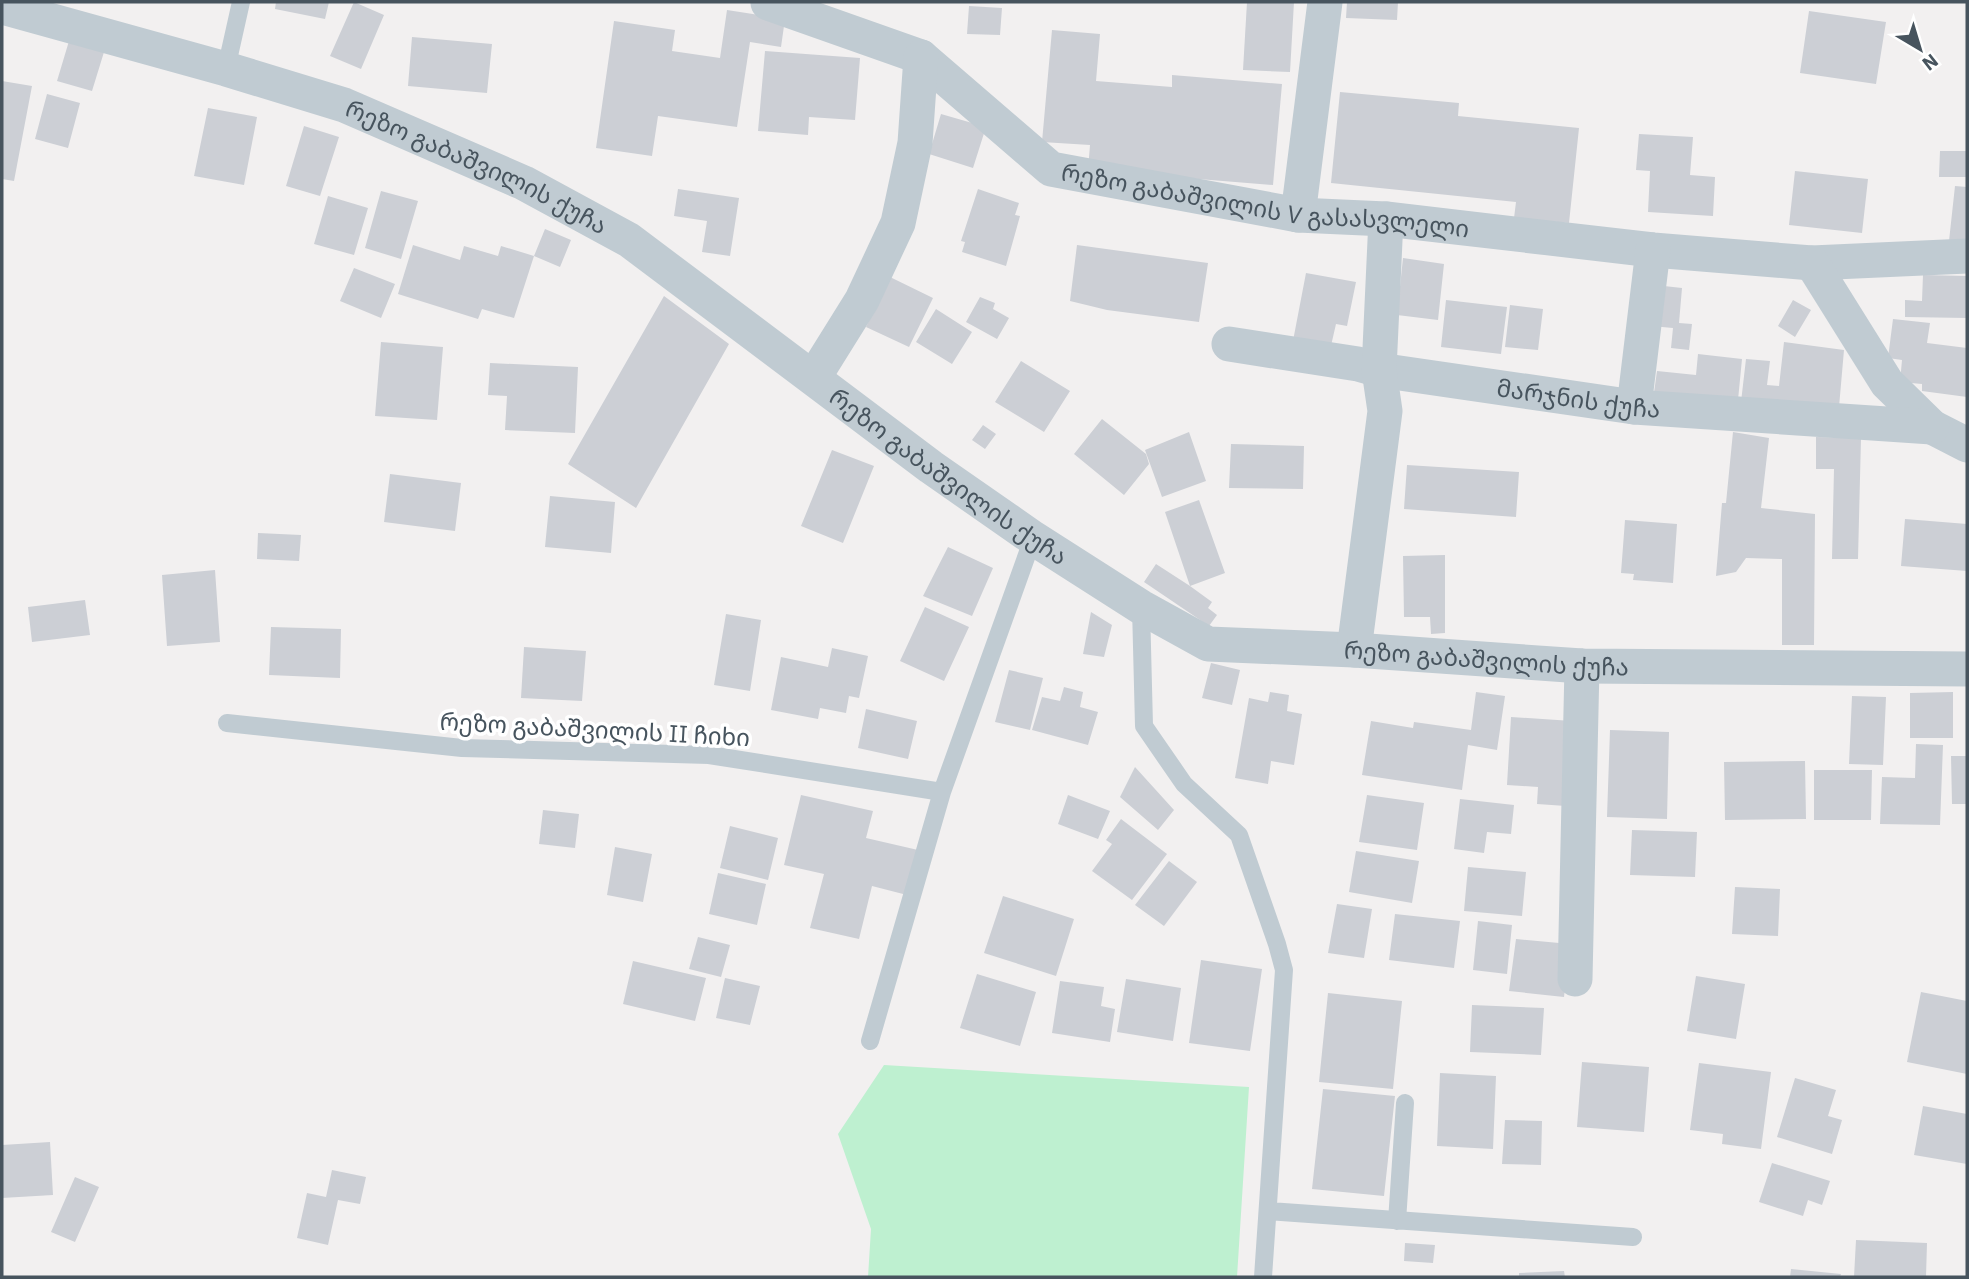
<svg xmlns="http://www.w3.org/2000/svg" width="1969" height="1279" font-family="'IBM Plex Sans','Noto Sans Georgian',sans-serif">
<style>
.green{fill:#bef0d0}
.building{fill:#cccfd5}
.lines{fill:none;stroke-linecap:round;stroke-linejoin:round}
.lane{stroke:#c0cbd2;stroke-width:18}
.street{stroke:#c0cbd2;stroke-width:35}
.labels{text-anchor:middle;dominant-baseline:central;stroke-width:7;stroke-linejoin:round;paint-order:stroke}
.street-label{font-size:24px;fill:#47545e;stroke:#fff}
</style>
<rect width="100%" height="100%" fill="#f2f0f0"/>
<path class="green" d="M 884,1065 L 1249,1087 L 1237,1277 L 868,1277 L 871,1229 L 838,1134 Z"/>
<path class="building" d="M 276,2 L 329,2 L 325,19 L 275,9 Z
M 354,2 L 384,15 L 361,69 L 330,56 Z
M 1247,2 L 1294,2 L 1290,72 L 1243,70 Z
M 1347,2 L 1398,2 L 1397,20 L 1346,18 Z
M 969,6 L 1002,8 L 1000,35 L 967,34 Z
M 727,10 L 785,19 L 781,47 L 750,42 L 737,127 L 658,116 L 652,156 L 596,148 L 614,21 L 675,30 L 672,51 L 720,58 Z
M 1809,11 L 1886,22 L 1876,84 L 1800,73 Z
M 1052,30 L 1100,34 L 1096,81 L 1172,87 L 1172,75 L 1282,84 L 1273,185 L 1088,170 L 1090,145 L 1042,142 Z
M 412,37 L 492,44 L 487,93 L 408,86 Z
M 69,41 L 104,52 L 92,91 L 57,81 Z
M 765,51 L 860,58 L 855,120 L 809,117 L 808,135 L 758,131 Z
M 2,81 L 32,86 L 14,181 L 2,179 Z
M 1340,92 L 1459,103 L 1458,116 L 1579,128 L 1569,223 L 1514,218 L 1516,202 L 1331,183 Z
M 47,94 L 80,103 L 68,148 L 35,139 Z
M 208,108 L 257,117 L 244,185 L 194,176 Z
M 941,114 L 986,127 L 973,168 L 929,154 Z
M 304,126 L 339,137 L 320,196 L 286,186 Z
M 1639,134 L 1693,137 L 1690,175 L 1715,177 L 1713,216 L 1648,212 L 1650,171 L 1636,170 Z
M 1940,151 L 1967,151 L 1967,177 L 1939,177 Z
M 1795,171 L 1868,179 L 1862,233 L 1789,225 Z
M 1955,186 L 1967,187 L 1967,243 L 1949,241 Z
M 678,189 L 739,198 L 730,256 L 702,252 L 707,221 L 674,216 Z
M 978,189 L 1019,203 L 1015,215 L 1020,216 L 1006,266 L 962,252 L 965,242 L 961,241 Z
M 381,191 L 418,201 L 401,259 L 365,248 Z
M 328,196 L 368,208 L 354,255 L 314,244 Z
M 545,229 L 571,240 L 560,267 L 534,256 Z
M 413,245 L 460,260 L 464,246 L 498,256 L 501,246 L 534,256 L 514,318 L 482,309 L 478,319 L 398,294 Z
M 1077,245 L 1208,263 L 1199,322 L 1107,310 L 1070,301 Z
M 1403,258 L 1444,264 L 1438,320 L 1397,315 Z
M 354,268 L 395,284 L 381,318 L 340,301 Z
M 1306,273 L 1356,282 L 1347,326 L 1336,324 L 1330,350 L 1292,346 Z
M 1923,275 L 1967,276 L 1967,318 L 1905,317 L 1905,300 L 1922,301 Z
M 890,277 L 933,298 L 909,347 L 866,327 Z
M 1655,285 L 1682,288 L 1679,323 L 1692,324 L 1689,350 L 1671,348 L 1673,328 L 1651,326 Z
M 664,296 L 729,344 L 636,508 L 568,464 Z
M 980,297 L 995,303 L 993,309 L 1009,318 L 997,339 L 966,322 Z
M 1446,300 L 1507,307 L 1501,354 L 1441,347 Z
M 1793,300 L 1811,310 L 1795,337 L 1778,326 Z
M 1510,305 L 1543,309 L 1538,350 L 1505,347 Z
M 936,309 L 972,332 L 952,364 L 916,342 Z
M 1893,319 L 1930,323 L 1927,343 L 1967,348 L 1967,397 L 1922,391 L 1922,384 L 1900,382 L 1902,360 L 1888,358 Z
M 381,342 L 443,347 L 437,420 L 375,416 Z
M 1784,342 L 1844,350 L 1839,407 L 1741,402 L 1746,359 L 1770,361 L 1767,385 L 1779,386 Z
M 1698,354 L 1742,359 L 1738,400 L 1653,400 L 1657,371 L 1696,375 Z
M 1021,361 L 1070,391 L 1044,432 L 995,402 Z
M 490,363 L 578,367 L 575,433 L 505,430 L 507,396 L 488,395 Z
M 1102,419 L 1146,454 L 1149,464 L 1124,495 L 1074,454 Z
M 983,425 L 996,434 L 985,449 L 972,440 Z
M 1189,432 L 1206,481 L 1162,497 L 1145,450 Z
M 1733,432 L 1769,438 L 1761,508 L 1815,514 L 1814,645 L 1782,645 L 1782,559 L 1746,558 L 1736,572 L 1716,576 L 1722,503 L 1726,503 Z
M 1816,437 L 1861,438 L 1858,559 L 1832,559 L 1834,469 L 1816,469 Z
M 1231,444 L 1304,446 L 1303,489 L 1229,488 Z
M 832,450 L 874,466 L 843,543 L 801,526 Z
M 1407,465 L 1519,472 L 1516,517 L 1404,509 Z
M 390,474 L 461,483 L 455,531 L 384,522 Z
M 550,496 L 615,502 L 611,553 L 545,547 Z
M 1199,500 L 1225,573 L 1190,586 L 1212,602 L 1208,608 L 1217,615 L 1209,626 L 1144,582 L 1156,564 L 1190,586 L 1165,512 Z
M 1905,519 L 1967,524 L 1967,571 L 1901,566 Z
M 1625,520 L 1677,524 L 1673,583 L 1633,580 L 1634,574 L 1621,573 Z
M 258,533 L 301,535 L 299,561 L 257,559 Z
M 948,547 L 993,568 L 972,616 L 923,596 Z
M 1445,555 L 1445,633 L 1431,634 L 1430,617 L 1404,617 L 1403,556 Z
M 215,570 L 220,642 L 167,646 L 162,575 Z
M 85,600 L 90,635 L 32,642 L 28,607 Z
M 925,607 L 969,627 L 944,681 L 900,661 Z
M 1091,612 L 1112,625 L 1104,657 L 1083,654 Z
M 726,614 L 761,620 L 750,691 L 714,685 Z
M 271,627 L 341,629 L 340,678 L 269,675 Z
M 524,647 L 586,651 L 582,701 L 521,698 Z
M 832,648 L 868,656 L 859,698 L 849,696 L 846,713 L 820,708 L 818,719 L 771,710 L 781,657 L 828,667 Z
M 1211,663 L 1240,670 L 1232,705 L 1202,698 Z
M 1009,670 L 1043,678 L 1030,730 L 995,722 Z
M 1064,687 L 1083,692 L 1080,707 L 1098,712 L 1088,745 L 1032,730 L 1042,697 L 1060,701 Z
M 1270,692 L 1289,695 L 1287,711 L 1302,714 L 1294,765 L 1271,761 L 1268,784 L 1235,778 L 1249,698 L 1268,702 Z
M 1476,692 L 1505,696 L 1497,750 L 1468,745 L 1462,790 L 1362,775 L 1371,721 L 1413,728 L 1414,722 L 1471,730 Z
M 1953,692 L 1953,738 L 1910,738 L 1910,693 Z
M 1852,696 L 1886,697 L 1883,765 L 1849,764 Z
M 866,709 L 917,721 L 908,759 L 858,748 Z
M 1511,717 L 1572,721 L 1566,806 L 1537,804 L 1538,787 L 1507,785 Z
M 1610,730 L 1669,732 L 1667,819 L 1607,817 Z
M 1916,744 L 1943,745 L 1940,825 L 1880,824 L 1882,777 L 1915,778 Z
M 1951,756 L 1967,756 L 1967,804 L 1952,804 Z
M 1805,761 L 1806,819 L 1725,820 L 1724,762 Z
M 1135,767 L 1174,810 L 1158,830 L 1120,797 Z
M 1814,770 L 1872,770 L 1871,820 L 1814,820 Z
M 801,795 L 873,811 L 866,838 L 918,850 L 907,895 L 872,886 L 859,939 L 810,928 L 824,874 L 784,865 Z
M 1068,795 L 1110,811 L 1098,839 L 1058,824 Z
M 1367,795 L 1424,803 L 1417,850 L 1359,842 Z
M 1460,799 L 1514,805 L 1511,834 L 1487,832 L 1484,853 L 1454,849 Z
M 543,810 L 579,814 L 575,848 L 539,844 Z
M 1121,819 L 1167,854 L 1132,900 L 1092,871 L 1112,844 L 1106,840 Z
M 730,826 L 778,838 L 768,880 L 720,868 Z
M 1632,830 L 1697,832 L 1695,877 L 1630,875 Z
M 615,847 L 652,854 L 643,902 L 607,895 Z
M 1356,851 L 1419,861 L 1412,903 L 1349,892 Z
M 1169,861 L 1197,882 L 1164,926 L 1135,905 Z
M 1468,867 L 1526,872 L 1522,916 L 1464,911 Z
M 718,873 L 766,884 L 757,925 L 709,914 Z
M 1735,887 L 1780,889 L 1778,936 L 1732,934 Z
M 1003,896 L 1074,919 L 1056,976 L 984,953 Z
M 1337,904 L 1372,909 L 1364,958 L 1328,953 Z
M 1395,914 L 1460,921 L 1454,968 L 1389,960 Z
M 1478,921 L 1512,925 L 1507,974 L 1473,970 Z
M 698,937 L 730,945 L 721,977 L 689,969 Z
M 1516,939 L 1570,944 L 1564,997 L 1509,991 Z
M 1201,960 L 1262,969 L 1250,1051 L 1189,1043 Z
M 633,961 L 706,978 L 695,1021 L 623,1004 Z
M 977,974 L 1036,992 L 1020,1046 L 960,1028 Z
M 1696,976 L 1745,984 L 1736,1039 L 1687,1031 Z
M 725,978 L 760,986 L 750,1025 L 716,1018 Z
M 1126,979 L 1181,988 L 1173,1041 L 1117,1032 Z
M 1060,981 L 1104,987 L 1101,1006 L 1115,1009 L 1110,1042 L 1052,1033 Z
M 1921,992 L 1967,1001 L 1967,1074 L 1907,1062 Z
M 1328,993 L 1402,1001 L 1393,1089 L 1319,1082 Z
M 1472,1005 L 1544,1008 L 1541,1055 L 1470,1052 Z
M 1582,1062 L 1649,1067 L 1644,1132 L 1577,1127 Z
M 1699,1063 L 1771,1072 L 1761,1149 L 1722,1144 L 1723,1134 L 1690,1130 Z
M 1440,1073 L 1496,1076 L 1493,1149 L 1437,1146 Z
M 1795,1078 L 1836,1090 L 1828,1116 L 1842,1120 L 1832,1154 L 1777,1137 Z
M 1323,1089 L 1395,1096 L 1384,1196 L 1312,1189 Z
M 1923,1106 L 1967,1114 L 1967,1164 L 1914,1155 Z
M 1505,1120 L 1542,1121 L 1541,1165 L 1502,1164 Z
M 50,1142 L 53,1195 L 2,1198 L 2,1145 Z
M 1772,1163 L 1830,1181 L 1822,1205 L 1808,1200 L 1803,1216 L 1759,1202 Z
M 332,1170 L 366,1177 L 360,1204 L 338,1200 L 328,1245 L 297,1238 L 307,1193 L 326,1197 Z
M 75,1177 L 99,1187 L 75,1242 L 51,1232 Z
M 1856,1240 L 1927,1243 L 1926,1277 L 1854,1277 Z
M 1405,1243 L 1435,1245 L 1433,1263 L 1404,1261 Z
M 1791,1269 L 1841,1274 L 1840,1277 L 1790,1277 Z
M 1564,1271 L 1565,1277 L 1519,1277 L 1519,1273 Z"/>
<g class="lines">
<path class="lane" d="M 226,69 L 241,2
M 1141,607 L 1144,726 L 1184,784 L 1239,835 L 1277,944 L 1284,970 L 1263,1277
M 227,723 L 462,748 L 709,755 L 942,792
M 870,1041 L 942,792 L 1033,538
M 1268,1211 L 1633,1237
M 1397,1221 L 1405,1103"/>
<g class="street">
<path id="s1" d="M 768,3 L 921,57 L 1051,169 L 1298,215 L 1386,219 L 1653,250 L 1812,263 L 1967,256"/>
<path id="s2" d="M 2,7 L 226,69 L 344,105 L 524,183 L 629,240 L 931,467 L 1033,538 L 1141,607 L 1208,644 L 1354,650 L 1582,666 L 1967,669"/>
<path d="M 1298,215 L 1325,2"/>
<path d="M 1812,263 L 1887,383 L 1932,427 L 1967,445"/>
<path id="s3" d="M 1229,344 L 1358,364 L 1379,370 L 1634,407 L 1932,427"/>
<path d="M 814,377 L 862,300 L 898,223 L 915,143 L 921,57"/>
<path d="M 1634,407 L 1653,250"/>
<path d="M 1354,650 L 1385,411 L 1379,370 L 1386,219"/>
<path d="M 1575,979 L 1582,666"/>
</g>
</g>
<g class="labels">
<g class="street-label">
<text stroke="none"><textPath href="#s2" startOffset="502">რეზო გაბაშვილის ქუჩა</textPath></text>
<text stroke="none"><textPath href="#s1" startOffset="551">რეზო გაბაშვილის V გასასვლელი</textPath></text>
<text stroke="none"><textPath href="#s3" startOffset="354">მარჯნის ქუჩა</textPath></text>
<text stroke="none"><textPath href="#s2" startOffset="1069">რეზო გაბაშვილის ქუჩა</textPath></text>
<text stroke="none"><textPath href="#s2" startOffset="1657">რეზო გაბაშვილის ქუჩა</textPath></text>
<text transform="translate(595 729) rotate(3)">რეზო გაბაშვილის II ჩიხი</text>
</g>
</g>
<rect width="1969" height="1279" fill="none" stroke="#47545e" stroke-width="7"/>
<g transform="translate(1920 49) rotate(142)" stroke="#ffffff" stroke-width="5" paint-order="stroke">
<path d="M0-5L12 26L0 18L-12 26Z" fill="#47545e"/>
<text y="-10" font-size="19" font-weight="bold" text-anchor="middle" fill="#47545e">N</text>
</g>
</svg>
